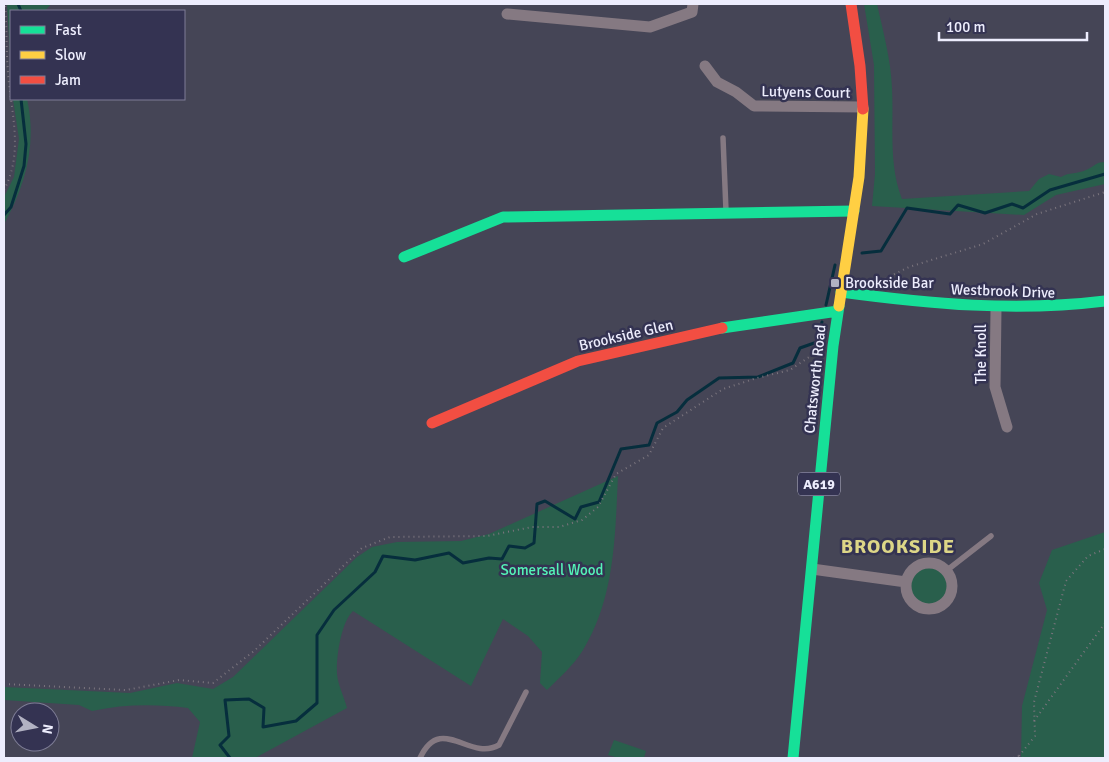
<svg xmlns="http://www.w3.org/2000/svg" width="1109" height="762" font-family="Signika,sans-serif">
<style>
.green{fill:#295f4c}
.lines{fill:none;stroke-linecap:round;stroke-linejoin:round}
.stream{stroke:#062e3d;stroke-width:3}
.path{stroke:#7b757e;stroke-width:2;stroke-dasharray:1 4;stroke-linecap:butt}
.lane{stroke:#857982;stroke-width:5.5}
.street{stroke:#857982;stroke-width:11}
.fast{stroke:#16e098;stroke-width:11}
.slow{stroke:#ffcf43;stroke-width:11}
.jam{stroke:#f24e42;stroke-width:11}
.poi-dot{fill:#b2b2c3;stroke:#343352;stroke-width:2}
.labels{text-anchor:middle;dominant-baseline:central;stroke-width:5;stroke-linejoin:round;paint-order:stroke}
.shield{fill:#343352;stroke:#b6b5ca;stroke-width:1}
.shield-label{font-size:14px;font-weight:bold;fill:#ededfd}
.street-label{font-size:15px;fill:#ededfd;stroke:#343352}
.poi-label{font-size:15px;fill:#ededfd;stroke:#343352;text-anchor:start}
.park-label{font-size:15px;fill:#54f3b7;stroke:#343352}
.district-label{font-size:20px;font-weight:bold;letter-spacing:1px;fill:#ddd687;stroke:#343352}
</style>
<rect width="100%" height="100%" fill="#454556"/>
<path class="green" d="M 7,4 L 51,4 L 45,11 L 11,11 L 11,71 Z
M 864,4 L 877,4 C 883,31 891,60 892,88 C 894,124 888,164 902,199 L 1029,191 L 1039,179 L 1049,174 L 1061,177 C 1069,172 1078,174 1086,170 C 1094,167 1095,162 1105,162 L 1105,184 L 1056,195 L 1024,215 L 872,206 L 875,174 L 874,65 Z
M 13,99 L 27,99 C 37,143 26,185 4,224 L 4,197 L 14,177 L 19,139 Z
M 618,476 C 615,537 615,597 583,650 C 574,665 559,678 547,690 L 540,683 L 542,652 L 528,636 L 503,619 L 471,686 L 353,611 C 341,622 336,658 337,674 C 338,685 344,697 347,708 L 255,758 L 192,758 L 200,722 L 188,708 C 156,704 124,704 92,711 L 79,705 L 4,700 L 4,687 L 130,693 L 177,683 L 213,689 L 233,677 L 357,557 L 372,547 L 397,542 L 461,541 L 489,534 Z
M 1105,532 L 1105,758 L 1021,758 L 1022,706 L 1047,610 L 1039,583 L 1052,550 Z
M911 586a18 18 0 1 1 36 0a18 18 0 1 1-36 0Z
M 614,740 L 646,751 L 644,758 L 619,758 L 608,755 Z"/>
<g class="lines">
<path class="stream" d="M 18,4 L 21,11
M 4,215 L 11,207 L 24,166 L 26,144 L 21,99
M 862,253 L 881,251 L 907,208 L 950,214 L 958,205 L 985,213 L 1012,204 L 1023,208 L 1050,190 L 1105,174
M 826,305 L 835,265
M 230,758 L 220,745 L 229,736 L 225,700 L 249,699 L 264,708 L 263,727 L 296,721 L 317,703 L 317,635 L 334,610 L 375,572 L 383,556 L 415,560 L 449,553 L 463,563 L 489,558 L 502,559 L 509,546 L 525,548 L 534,543 L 537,504 L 545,501 L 575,519 L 581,507 L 599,502 L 621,449 L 649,445 L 657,423 L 677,412 L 687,400 L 719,378 L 758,377 L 793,363 L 800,348 L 817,342 L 822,322"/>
<path class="path" d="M 4,190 C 24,152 11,113 8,73 C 6,50 7,27 5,4
M 876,283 L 909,267 L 983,244 L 1037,214 L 1105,192
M 4,684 L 126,690 L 179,680 L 213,683 L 254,651 L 362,548 L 390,537 L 487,536 L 532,527 L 559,527 L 582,520 L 598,507 L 616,474 L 649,455 L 663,428 L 723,389 L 757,378 L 790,370 L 818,351
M 1034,721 L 1105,623
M 1019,756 L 1035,736 L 1034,702 L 1066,581 L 1088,556 L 1105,549
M 1013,758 L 1019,756 L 1023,758"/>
<path class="lane" d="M 723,138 L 726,211
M 946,571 L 991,536
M 420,758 C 441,713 469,762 499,745 L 526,692"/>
<path class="street" d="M 507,14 L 650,27 L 692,12 L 693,4
M 705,66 L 717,82 L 736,92 L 754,106 L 863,107
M 996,309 L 995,387 L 1007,427
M906 586a23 23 0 1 1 46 0a23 23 0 1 1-46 0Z
M 812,569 L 906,582"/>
<path class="fast" d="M 404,257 L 503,217 L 854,211
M 841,292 C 930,304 1016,312 1105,301
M 722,328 L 838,311
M 793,758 L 833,346 L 839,306"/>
<path class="slow" d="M 839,306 L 859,177 L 863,109"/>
<path class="jam" d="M 851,4 L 860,66 L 863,109
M 432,423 L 578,361 L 722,328"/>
</g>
<rect class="poi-dot" x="830" y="278" width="10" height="10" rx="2.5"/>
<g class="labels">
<rect class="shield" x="798" y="472.5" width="42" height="23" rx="4"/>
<g class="shield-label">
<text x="819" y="484">A619</text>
</g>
<g class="street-label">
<text transform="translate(806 92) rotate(1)">Lutyens Court</text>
<text transform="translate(1003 291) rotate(2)">Westbrook Drive</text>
<text transform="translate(626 335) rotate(-13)">Brookside Glen</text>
<text transform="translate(981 354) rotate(-90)">The Knoll</text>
<text transform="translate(815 379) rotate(-84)">Chatsworth Road</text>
</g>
<g class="poi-label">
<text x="845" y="283">Brookside Bar</text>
</g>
<g class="park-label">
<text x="552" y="570">Somersall Wood</text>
</g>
<g class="district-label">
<text x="898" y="546">BROOKSIDE</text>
</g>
</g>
<rect width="1109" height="762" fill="none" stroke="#ededfd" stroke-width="10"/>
<rect x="10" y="10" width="175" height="90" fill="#343352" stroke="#7e7d96"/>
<rect x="20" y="26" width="25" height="8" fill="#16e098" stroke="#7e7d96"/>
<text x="55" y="35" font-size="15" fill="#ededfd">Fast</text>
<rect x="20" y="51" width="25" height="8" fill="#ffcf43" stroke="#7e7d96"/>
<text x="55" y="60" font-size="15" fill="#ededfd">Slow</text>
<rect x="20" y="76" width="25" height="8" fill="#f24e42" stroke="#7e7d96"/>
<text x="55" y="85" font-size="15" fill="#ededfd">Jam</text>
<g transform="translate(35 727) rotate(100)"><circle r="24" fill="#343352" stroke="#7e7d96"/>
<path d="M0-4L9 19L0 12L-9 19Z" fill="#b2b2c3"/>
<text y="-8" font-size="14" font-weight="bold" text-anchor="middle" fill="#ededfd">N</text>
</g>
<path d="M939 32v8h148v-8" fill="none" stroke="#ededfd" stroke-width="2.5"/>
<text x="946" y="32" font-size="15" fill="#ededfd" stroke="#343352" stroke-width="4" paint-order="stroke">100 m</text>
</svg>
